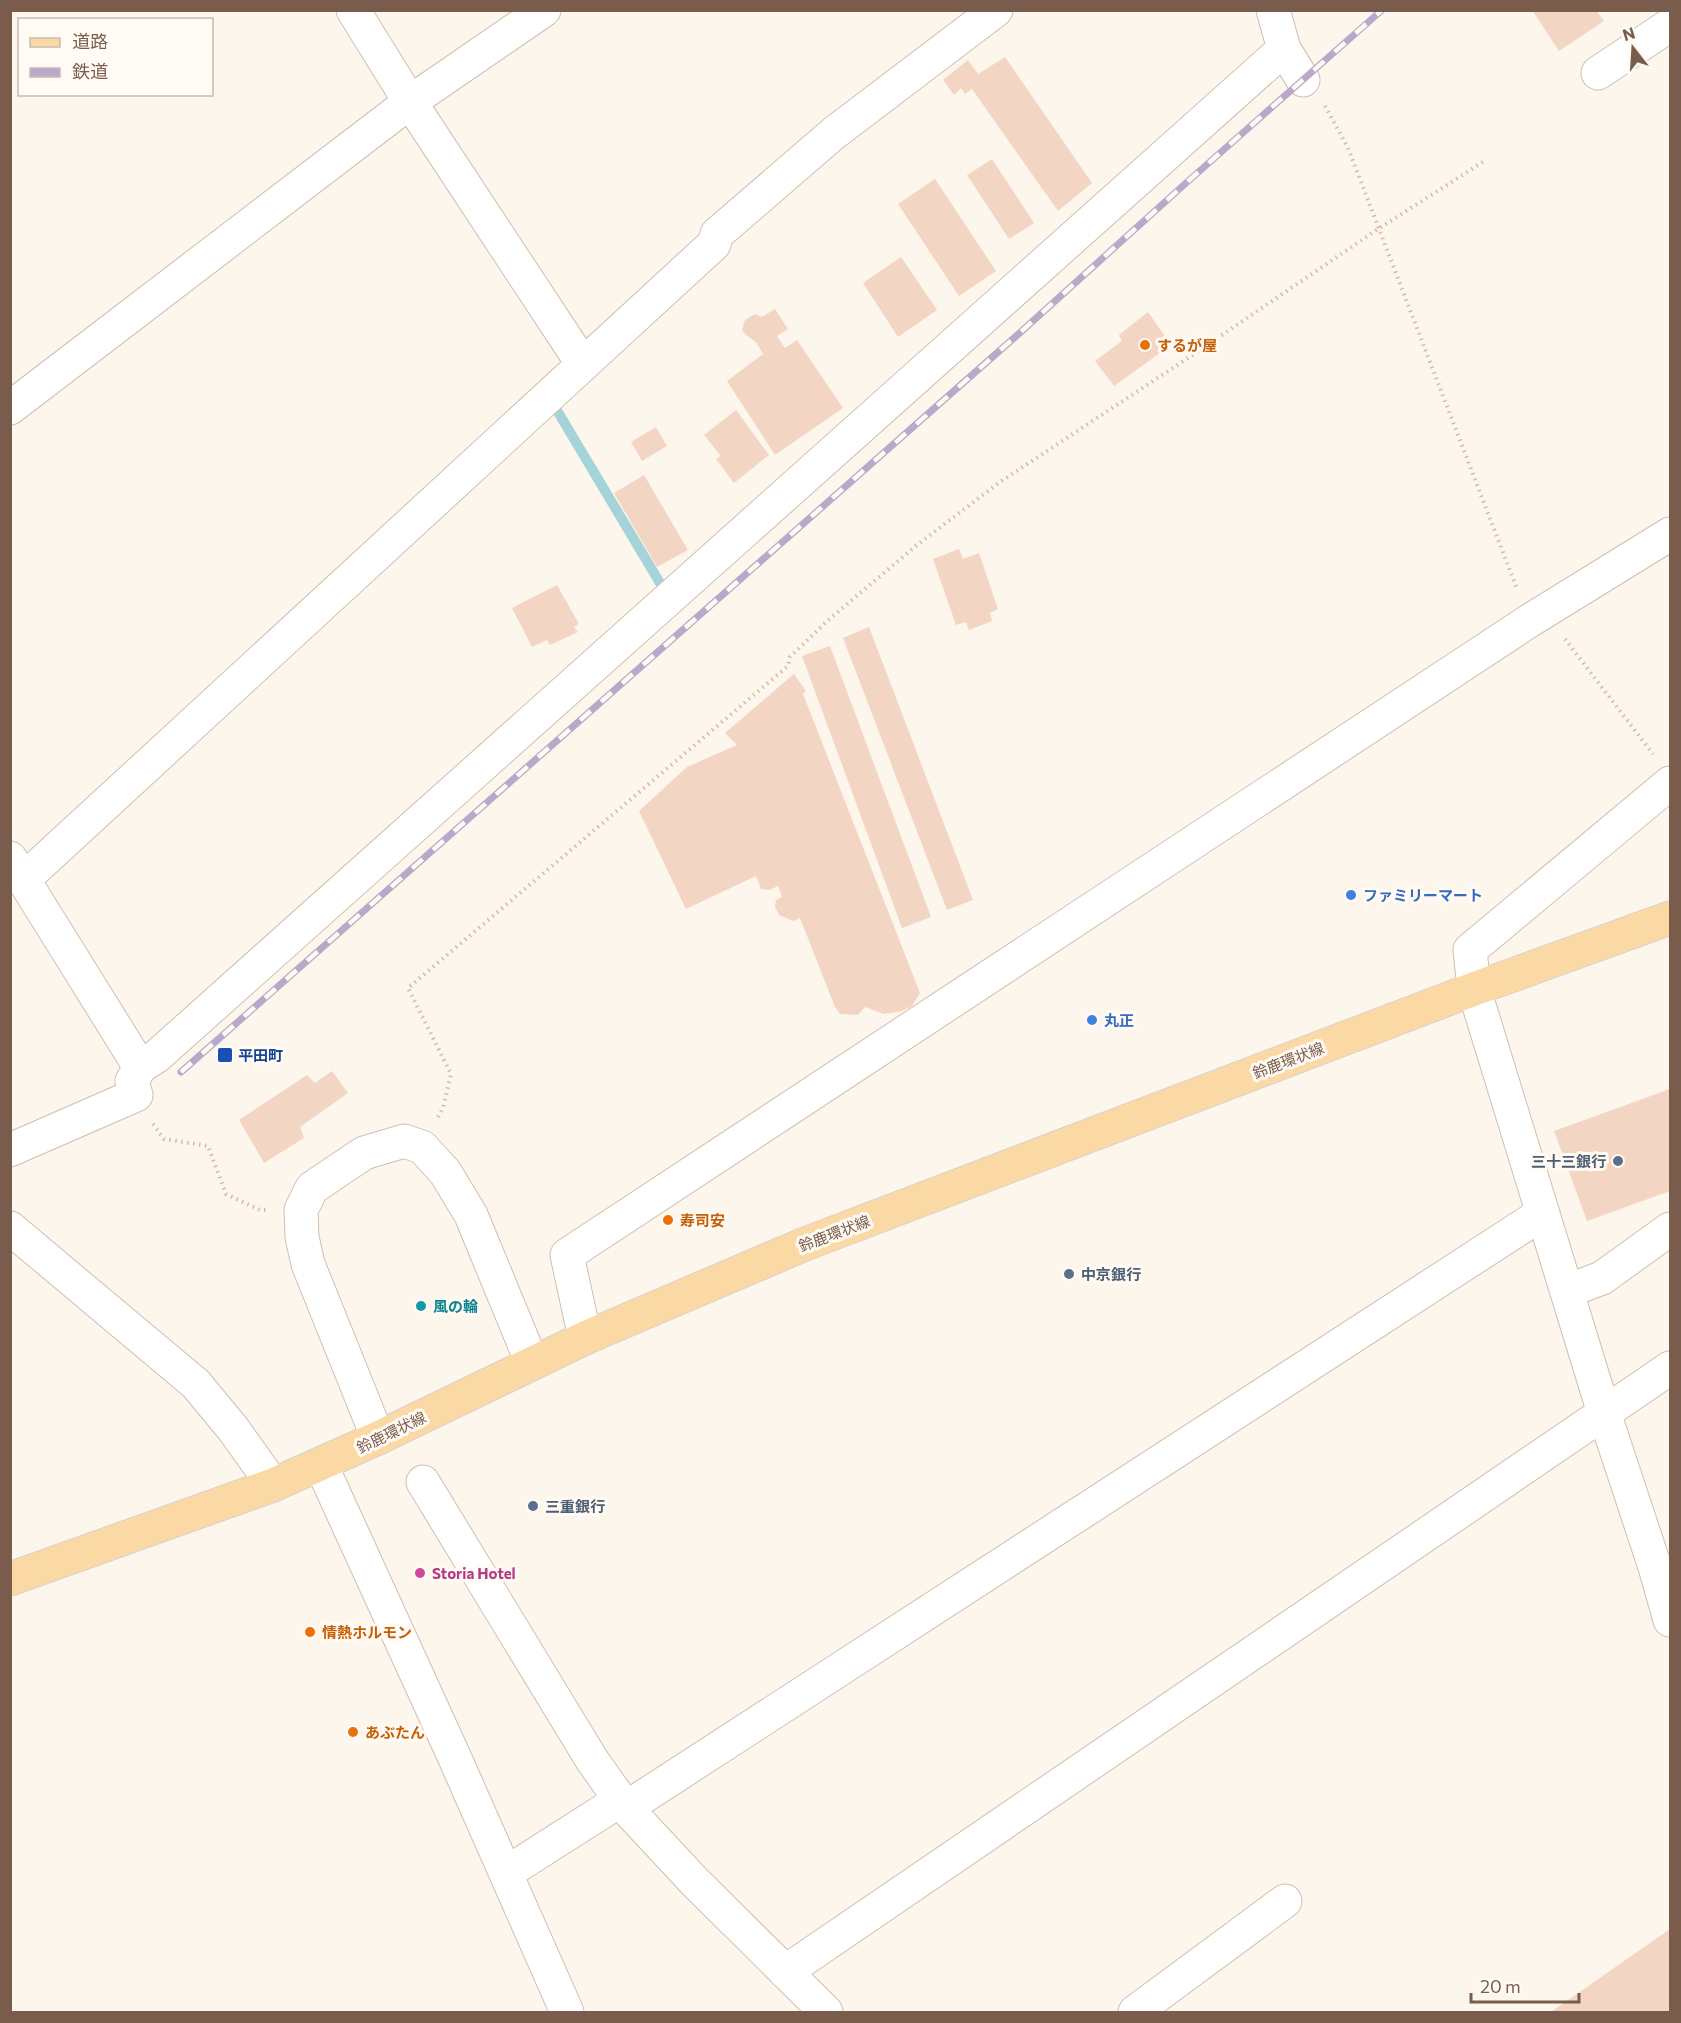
<svg xmlns="http://www.w3.org/2000/svg" width="1681" height="2023" font-family="Commissioner,'Noto Sans JP',sans-serif">
<style>
.lines{fill:none;stroke-linecap:round;stroke-linejoin:round}
.stream{stroke:#a5d3da;stroke-width:10}
.building{fill:#f3d5c3}
.minor-casing{stroke:#d1beb0;stroke-width:35}
.major-casing{stroke:#dad1cd;stroke-width:35}
.path{stroke:#d9b8a5;stroke-width:4;stroke-dasharray:1.5 4.5;stroke-linecap:butt}
.minor{stroke:#fff;stroke-width:33}
.major{stroke:#fbd9a5;stroke-width:33}
.rail-casing{stroke:#b9a8c9;stroke-width:7}
.rail{stroke:#fffaf3;stroke-width:4.5;stroke-dasharray:14;stroke-linecap:butt}
.food-dot{fill:#e8710a;stroke:#fffaf3;stroke-width:2}
.shop-dot{fill:#3f7fe0;stroke:#fffaf3;stroke-width:2}
.transit-dot{fill:#1a4fb4;stroke:#fffaf3;stroke-width:2}
.service-dot{fill:#5c6f8a;stroke:#fffaf3;stroke-width:2}
.culture-dot{fill:#0f9aa8;stroke:#fffaf3;stroke-width:2}
.hotel-dot{fill:#d1479c;stroke:#fffaf3;stroke-width:2}
.labels{text-anchor:middle;dominant-baseline:central;stroke-width:6;stroke-linejoin:round;paint-order:stroke}
.food-label{font-size:15px;font-weight:bold;fill:#c56008;stroke:#fffaf3;text-anchor:start}
.shop-label{font-size:15px;font-weight:bold;fill:#366cbe;stroke:#fffaf3;text-anchor:start}
.transit-label{font-size:15px;font-weight:bold;fill:#164399;stroke:#fffaf3;text-anchor:start}
.street-label{font-size:15px;fill:#7a5c4d;stroke:#fffaf3}
.service-label{font-size:15px;font-weight:bold;fill:#4e5e75;stroke:#fffaf3;text-anchor:start}
.culture-label{font-size:15px;font-weight:bold;fill:#0d838f;stroke:#fffaf3;text-anchor:start}
.hotel-label{font-size:15px;font-weight:bold;fill:#b23c85;stroke:#fffaf3;text-anchor:start}
</style>
<rect width="100%" height="100%" fill="#fdf6ec"/>
<g class="lines">
<path class="stream" d="M 555,407 L 660,583"/>
</g>
<path class="building" d="M 1532,10 L 1596,10 L 1604,21 L 1559,51 Z
M 1005,57 L 1092,183 L 1058,211 L 972,89 L 965,94 L 961,88 L 954,95 L 943,80 L 968,60 L 978,74 Z
M 992,159 L 1034,223 L 1009,239 L 967,175 Z
M 935,179 L 996,271 L 959,296 L 898,204 Z
M 901,257 L 937,310 L 898,337 L 863,283 Z
M 775,309 L 788,329 L 777,336 L 785,348 L 797,340 L 843,408 L 775,455 L 727,381 L 763,354 L 756,342 L 746,335 L 742,330 L 745,320 L 755,314 L 762,317 Z
M 1148,312 L 1171,345 L 1114,386 L 1095,361 L 1122,341 L 1119,335 Z
M 736,410 L 769,455 L 734,483 L 716,459 L 721,456 L 704,435 Z
M 656,427 L 667,446 L 642,461 L 631,442 Z
M 644,475 L 688,550 L 657,567 L 614,493 Z
M 959,549 L 963,559 L 979,553 L 998,609 L 990,613 L 992,621 L 969,630 L 966,622 L 956,625 L 933,559 Z
M 557,585 L 579,624 L 574,627 L 578,632 L 550,645 L 547,640 L 532,647 L 512,608 Z
M 869,627 L 973,900 L 947,910 L 843,638 Z
M 830,646 L 931,917 L 902,928 L 802,656 Z
M 794,674 L 806,691 L 803,694 L 920,993 L 912,1006 L 902,1011 L 884,1014 L 865,1007 L 858,1015 L 840,1014 L 835,1007 L 800,918 L 793,921 L 779,915 L 775,907 L 776,900 L 782,897 L 778,886 L 769,890 L 761,889 L 756,876 L 686,909 L 639,811 L 687,767 L 737,745 L 725,733 Z
M 332,1071 L 348,1093 L 300,1127 L 304,1138 L 264,1163 L 239,1120 L 307,1075 L 315,1083 Z
M 1670,1089 L 1670,1191 L 1587,1221 L 1554,1131 Z
M 1670,1929 L 1670,2012 L 1551,2012 Z"/>
<g class="lines">
<g class="minor-casing">
<path id="minor" d="M 353,10 L 410,102 L 582,363
M 1273,10 L 1284,49 L 1303,80
M 1598,73 L 1670,25
M 10,408 L 410,102 L 544,10
M 1670,783 L 1470,950 L 1474,989 L 1604,1413 L 1655,1567 L 1670,1620
M 10,858 L 140,1067 L 132,1081 L 136,1095 L 10,1150
M 24,879 L 714,244 L 717,234 L 834,133 L 996,10
M 140,1067 L 157,1056 L 1284,49
M 10,1228 L 196,1384 L 234,1430 L 273,1485
M 1567,1291 L 1602,1278 L 1670,1229
M 585,1338 L 567,1255 L 1529,621 L 1670,534
M 378,1438 L 308,1264 L 302,1237 L 301,1210 L 312,1188 L 364,1153 L 404,1141 L 422,1147 L 445,1172 L 471,1215 L 532,1363
M 321,1465 L 453,1754 L 567,2012
M 423,1482 L 592,1760 L 626,1808 L 694,1881 L 826,2012
M 626,1808 L 1543,1213
M 506,1873 L 619,1801
M 785,1972 L 1670,1368
M 1135,2012 L 1285,1901"/>
</g>
<g class="major-casing">
<path id="major" d="M 10,1579 L 273,1485 L 378,1438 L 585,1338 L 805,1244 L 1474,989 L 1670,918"/>
</g>
<path class="path" d="M 1325,106 L 1348,148 L 1517,589
M 1565,639 L 1653,754
M 438,1117 L 443,1108 L 451,1074 L 408,988 L 788,666 L 790,657 L 826,622 L 917,545 L 1000,482 L 1197,352 L 1378,229 L 1486,160
M 153,1124 L 164,1139 L 208,1146 L 226,1194 L 260,1210 L 268,1210"/>
<use href="#minor" class="minor"/>
<use href="#major" class="major"/>
<g class="rail-casing">
<path id="rail" d="M 181,1072 L 1014,338 L 1186,183 L 1382,10"/>
</g>
<use href="#rail" class="rail"/>
</g>
<g class="food-dot">
<circle cx="1145" cy="345" r="6"/>
<circle cx="668" cy="1220" r="6"/>
<circle cx="310" cy="1632" r="6"/>
<circle cx="353" cy="1732" r="6"/>
</g>
<g class="shop-dot">
<circle cx="1351" cy="895" r="6"/>
<circle cx="1092" cy="1020" r="6"/>
</g>
<rect class="transit-dot" x="217" y="1047" width="16" height="16" rx="3"/>
<g class="service-dot">
<circle cx="1618" cy="1161" r="6"/>
<circle cx="1069" cy="1274" r="6"/>
<circle cx="533" cy="1506" r="6"/>
</g>
<circle class="culture-dot" cx="421" cy="1306" r="6"/>
<circle class="hotel-dot" cx="420" cy="1573" r="6"/>
<g class="labels">
<g class="food-label">
<text x="1157" y="345">するが屋</text>
<text x="680" y="1220">寿司安</text>
<text x="322" y="1632">情熱ホルモン</text>
<text x="365" y="1732">あぶたん</text>
</g>
<g class="shop-label">
<text x="1363" y="895">ファミリーマート</text>
<text x="1104" y="1020">丸正</text>
</g>
<g class="transit-label">
<text x="238" y="1055">平田町</text>
</g>
<g class="street-label">
<text transform="translate(1288 1060) rotate(-21)">鈴鹿環状線</text>
<text transform="translate(834 1233) rotate(-21)">鈴鹿環状線</text>
<text transform="translate(391 1432) rotate(-26)">鈴鹿環状線</text>
</g>
<g class="service-label">
<text x="1606" y="1161" text-anchor="end">三十三銀行</text>
<text x="1081" y="1274">中京銀行</text>
<text x="545" y="1506">三重銀行</text>
</g>
<g class="culture-label">
<text x="433" y="1306">風の輪</text>
</g>
<g class="hotel-label">
<text x="432" y="1573">Storia Hotel</text>
</g>
</g>
<rect width="1681" height="2023" fill="none" stroke="#7a5c4d" stroke-width="24"/>
<rect x="18" y="18" width="195" height="78" fill="#fffaf3" stroke="#cabbb1" stroke-width="1.5"/>
<rect x="30" y="38" width="30" height="9" fill="#fbd9a5" stroke="#cabbb1" stroke-width="1.5"/>
<text x="72" y="48" font-size="18" fill="#7a5c4d">道路</text>
<rect x="30" y="68" width="30" height="9" fill="#b9a8c9" stroke="#cabbb1" stroke-width="1.5"/>
<text x="72" y="78" font-size="18" fill="#7a5c4d">鉄道</text>
<g transform="translate(1633 48) rotate(343)" stroke="#fffaf3" stroke-width="4.5" paint-order="stroke">
<path d="M0-4.5L10 22L0 15L-10 22Z" fill="#7a5c4d"/>
<text y="-9" font-size="16" font-weight="bold" text-anchor="middle" fill="#7a5c4d">N</text>
</g>
<path d="M1471 1993v9h108v-9" fill="none" stroke="#7a5c4d" stroke-width="3"/>
<text x="1480" y="1993" font-size="18" fill="#7a5c4d" stroke="#fffaf3" stroke-width="4.5" paint-order="stroke">20 m</text>
</svg>
